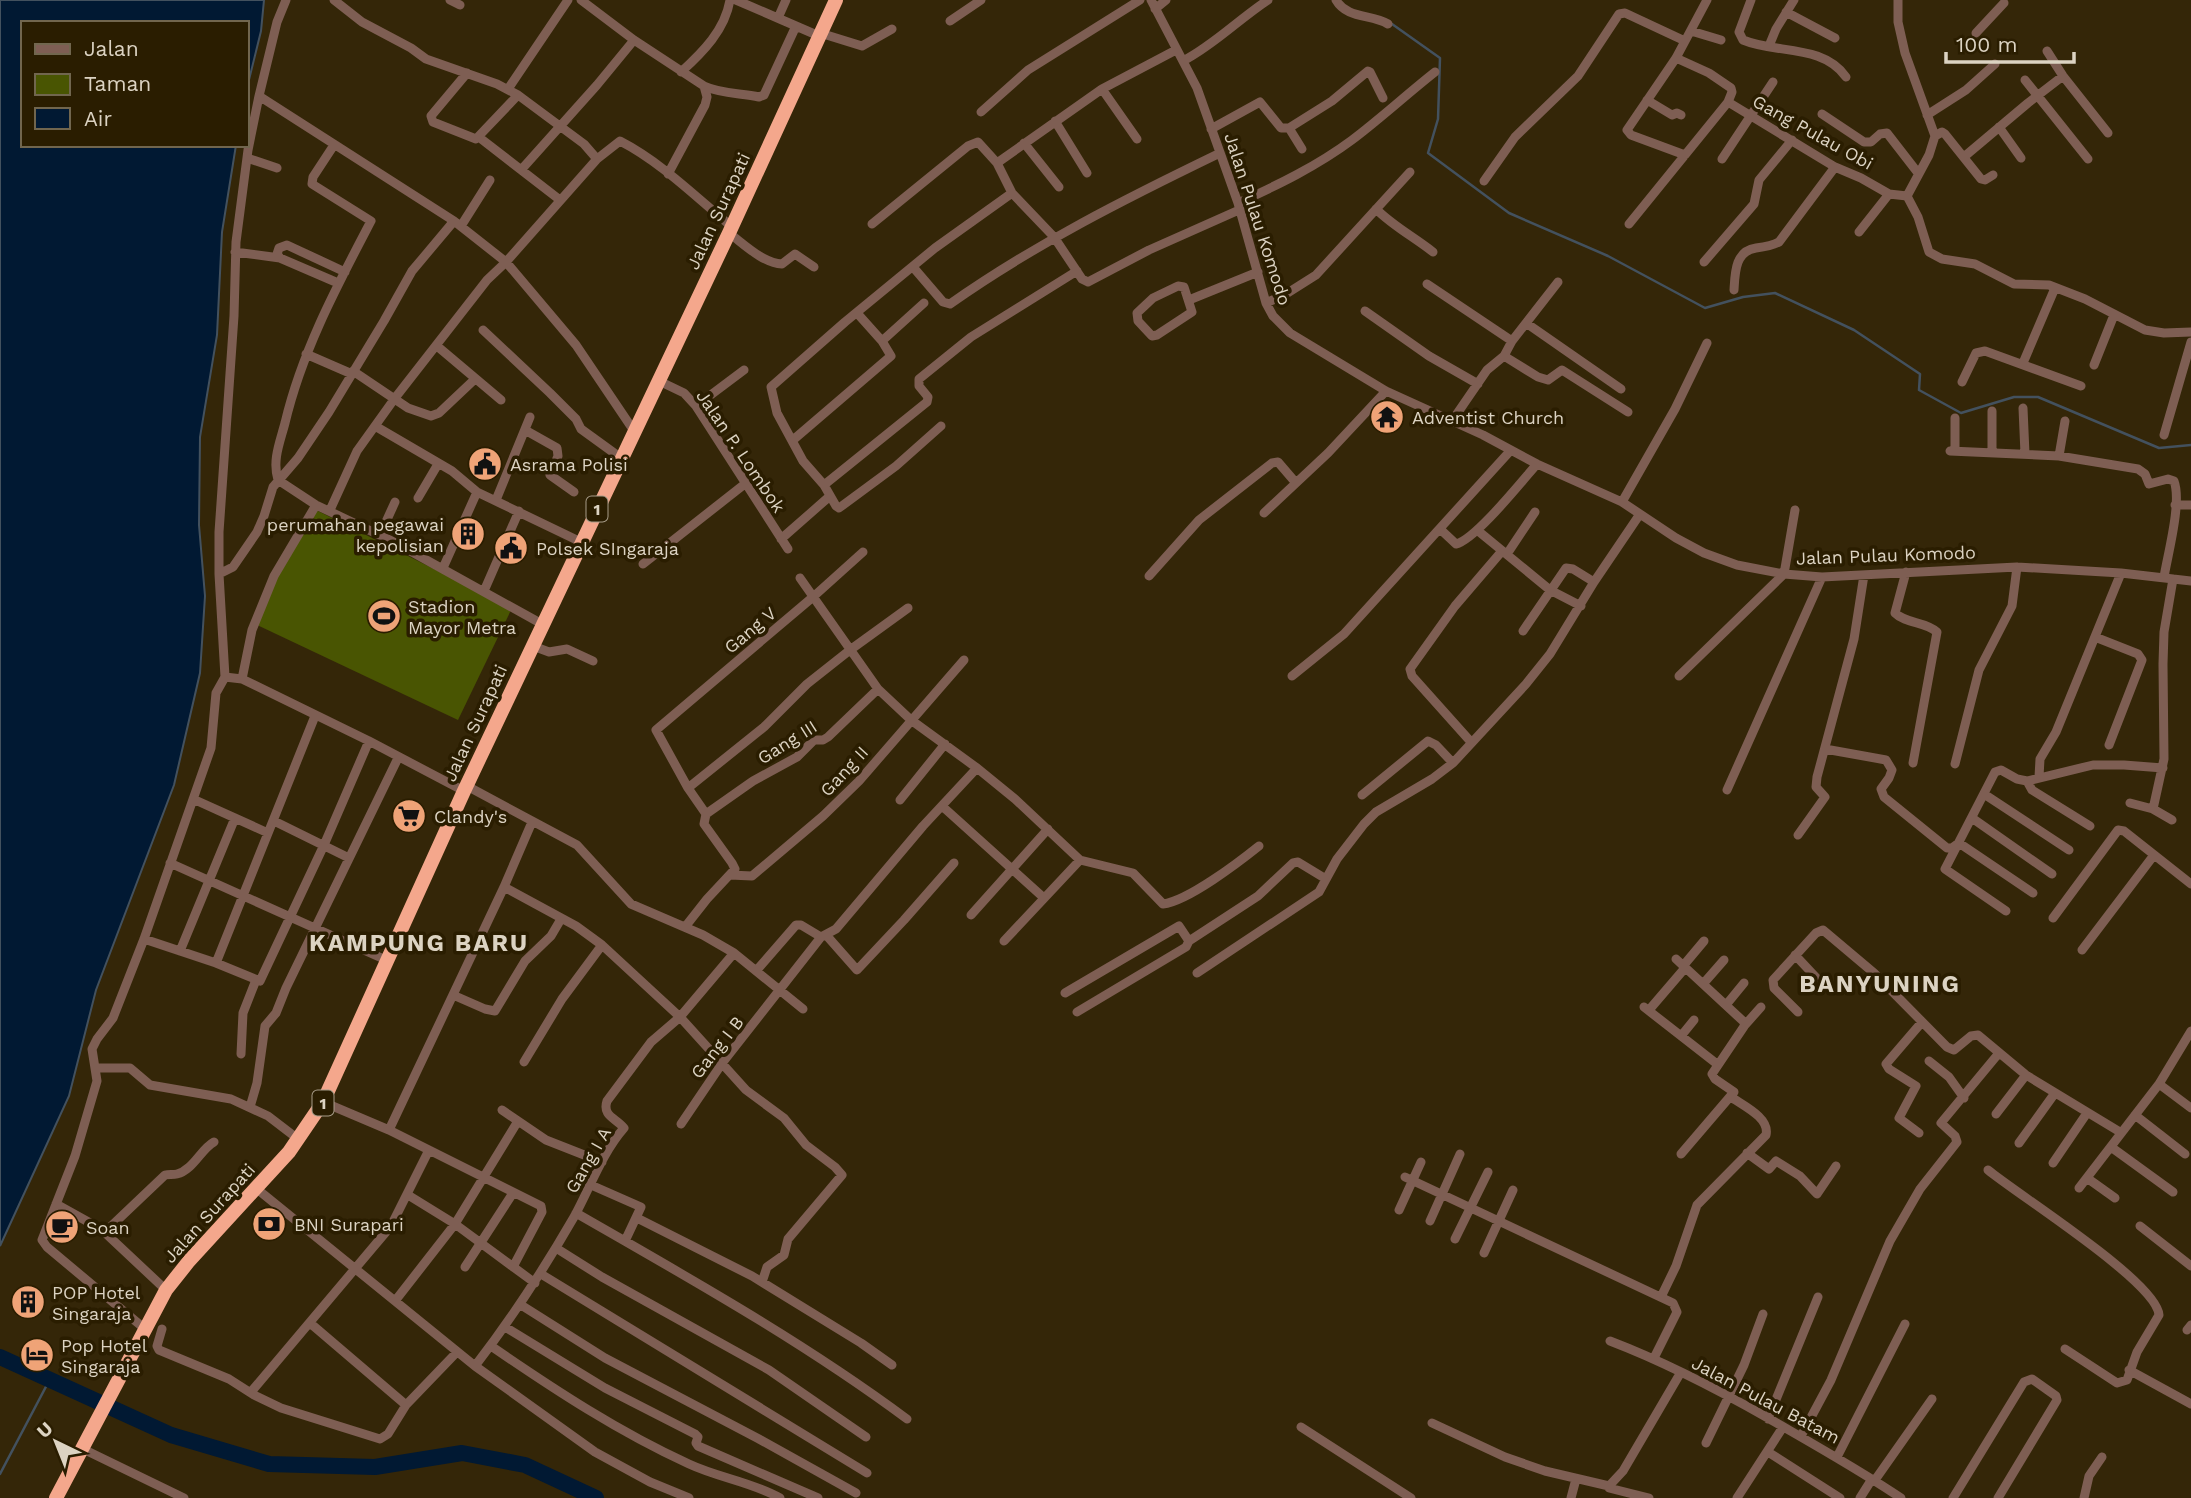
<svg xmlns="http://www.w3.org/2000/svg" width="2191" height="1498" font-family="'Work Sans',sans-serif">
<style>
.green{fill:#495502}
.water{fill:#011933;stroke:#43515e;stroke-width:2}
.lines{fill:none;stroke-linecap:round;stroke-linejoin:round}
.stream{stroke:#43515e;stroke-width:2.5}
.river{stroke:#011933;stroke-width:16}
.minor{stroke:#7e5e53;stroke-width:9}
.highway{stroke:#f4a78c;stroke-width:14}
.labels{text-anchor:middle;dominant-baseline:central;stroke-width:7;stroke-linejoin:round;paint-order:stroke}
.shield{fill:#2a1d00;stroke:#a79c88;stroke-width:2}
.shield-label{font-size:16px;font-weight:bold;fill:#dcd3c2}
.street-label{font-size:18px;fill:#dcd3c2;stroke:#2a1d00}
.poi-label{font-size:18px;fill:#dcd3c2;stroke:#2a1d00;text-anchor:start}
.district-label{font-size:24px;font-weight:bold;letter-spacing:2px;fill:#dcd3c2;stroke:#2a1d00}
</style>
<rect width="100%" height="100%" fill="#342608"/>
<path class="green" d="M 314,509 L 512,608 L 458,720 L 255,624 L 280,568 Z"/>
<path class="water" d="M 0,0 L 264,0 L 261,31 L 247,88 L 247,23 L 23,23 L 23,145 L 236,145 L 222,232 L 217,335 L 200,437 L 199,525 L 205,596 L 200,673 L 174,785 L 96,990 L 69,1096 L 0,1246 Z"/>
<g class="lines">
<path class="stream" d="M 1392,24 L 1440,58 L 1438,119 L 1428,153 L 1509,213 L 1608,256 L 1705,308 L 1743,297 L 1775,293 L 1854,330 L 1920,374 L 1919,390 L 1961,413 L 2014,397 L 2038,397 L 2159,448 L 2191,445
M 0,1474 L 50,1379"/>
<path class="river" d="M 0,1357 L 171,1435 L 269,1464 L 375,1467 L 462,1453 L 525,1465 L 596,1498"/>
<path class="minor" d="M 286,0 L 277,22 L 259,96 L 454,221 L 506,262 L 576,345 L 634,431
M 334,0 L 362,22 L 411,48 L 426,59 L 497,84 L 518,95 L 584,144 L 597,159
M 450,0 L 460,5
M 581,0 L 634,40 L 704,86 C 721,94 741,93 759,97 L 764,95 L 796,26
M 736,0 L 819,36
M 1151,0 L 1197,88 L 1238,203 L 1266,303 L 1273,316 L 1290,333 L 1386,391 L 1483,435 L 1537,464 L 1622,502 L 1676,538 L 1704,553 L 1737,565 L 1784,574 L 1822,577 L 2017,567 L 2121,573 L 2191,581
M 1336,0 C 1347,19 1371,14 1388,24
M 1751,0 L 1739,32 L 1743,40 C 1776,54 1823,44 1846,77
M 1898,0 L 1898,22 L 1905,53 L 1935,136 L 1929,155 L 1907,196 L 1918,217 L 1929,252 L 1942,259 L 1975,264 L 2014,284 L 2049,285 L 2085,299 L 2145,330 L 2164,333 L 2191,332
M 1155,9 L 1166,0
M 1786,12 L 1835,38
M 778,18 L 786,0
M 950,21 L 981,0
M 1691,31 L 1721,40
M 820,33 L 862,46 L 892,29
M 1976,33 L 2004,3
M 1769,46 L 1776,29 L 1794,0
M 2047,51 L 2063,76 L 2108,133
M 1676,58 L 1709,73 L 1731,88 L 1732,92 L 1728,102
M 1183,61 C 1214,45 1239,19 1268,0
M 681,72 C 703,52 725,30 730,0
M 467,73 L 431,116 L 433,122 L 476,139 L 518,95
M 2025,80 L 2088,159
M 508,89 L 568,0
M 1102,89 L 1137,139
M 1647,100 L 1672,115 L 1677,113 L 1681,115
M 981,112 L 1028,70 L 1140,0
M 1822,114 L 1864,142 L 1871,142 L 1880,134 L 1887,133 L 1918,173
M 1927,115 L 1966,90 L 1995,64
M 1055,121 L 1087,173
M 1999,127 L 2021,158
M 1289,128 L 1302,149
M 1211,129 L 1260,102 L 1281,128 L 1289,128 L 1332,101 L 1368,71 L 1370,72 L 1383,98
M 1935,136 L 1942,132 L 1945,134 L 1981,179 L 1985,180 L 1993,175
M 480,138 L 560,200
M 1024,143 L 1059,187
M 334,145 L 313,177 L 312,184 L 371,221 C 337,286 302,351 285,423 C 280,442 272,460 278,480 L 316,505 L 394,542 L 542,624
M 1685,155 L 1631,135 L 1627,130 L 1676,58 L 1707,0
M 1965,156 L 2028,103 L 2063,76
M 247,158 L 277,168
M 1722,159 L 1773,82
M 997,163 L 1102,89 L 1176,50
M 521,170 L 597,85 L 634,40
M 668,174 L 705,105 L 707,97 L 704,86
M 1484,181 L 1515,137 L 1578,76 L 1619,14 L 1625,13 L 1685,41
M 1238,203 C 1278,185 1317,166 1352,140 C 1380,119 1407,94 1435,72
M 1376,209 C 1393,226 1414,237 1433,252
M 454,221 L 412,271 L 384,321 L 329,412 L 298,458 L 273,487 L 264,516 L 257,532 L 233,567 L 219,574 L 225,677 L 242,679 L 369,741 L 464,791
M 872,224 L 968,146 L 978,142 L 997,163 L 1012,193 L 1054,237 L 1082,279 L 1088,282 L 1149,250 L 1239,210
M 1629,224 L 1728,102 L 1835,167 L 1861,178 L 1889,194 L 1907,196
M 461,226 L 490,180
M 1859,232 L 1889,194
M 729,233 C 745,245 763,263 782,264 L 795,254 L 814,267
M 235,252 L 280,258
M 1704,262 L 1754,204 L 1759,180 L 1792,140
M 913,267 L 943,302 L 950,304 C 1035,244 1127,198 1220,153
M 338,283 L 280,258 L 277,254 L 279,248 L 287,245 L 345,272
M 1427,284 L 1512,341
M 1178,286 L 1184,287 L 1192,312 L 1157,335 L 1152,336 L 1138,321 L 1137,313 L 1153,298 Z
M 1734,290 C 1735,273 1735,251 1756,248 C 1764,247 1772,246 1779,242 L 1835,167
M 1189,300 L 1258,272
M 1266,303 L 1286,294 L 1316,275 L 1410,172
M 1365,311 L 1429,356 L 1478,384
M 1526,323 L 1621,389
M 483,330 L 550,393 L 576,419 L 581,429 L 621,458
M 882,341 L 924,303
M 437,346 L 501,400
M 306,354 L 352,374
M 1504,356 L 1538,377 L 1548,380 L 1562,370 L 1628,412
M 2023,363 L 2055,288
M 2094,365 L 2114,315
M 353,371 L 408,408 L 431,416 L 439,413 L 475,379
M 659,381 L 684,393 L 696,406 L 788,549
M 1962,382 L 1976,353 L 1985,351 L 2081,386
M 696,406 L 744,370
M 2023,408 L 2025,454
M 1452,421 L 1487,370 L 1504,356 L 1512,341 L 1558,282
M 375,426 L 452,471 L 477,492 L 581,542
M 941,426 L 896,466 L 839,508 L 836,506 L 824,485 L 803,461 L 777,413 L 771,387 L 845,322 L 935,248 L 1012,193
M 525,430 L 557,448 L 558,456 L 550,475 L 574,492
M 2164,435 L 2191,342
M 793,440 L 891,356 L 882,341 L 857,313
M 1950,451 L 2059,456 L 2138,469 L 2145,474 L 2149,484 L 2168,479 L 2174,481 C 2182,502 2168,553 2164,577
M 1955,451 L 1955,418
M 1992,453 L 1992,411
M 2059,456 L 2065,421
M 824,485 L 927,402 L 928,397 L 919,386 L 919,379 L 971,337 L 1077,271
M 418,498 L 438,464
M 496,500 L 530,417
M 1622,502 L 1675,409 L 1707,343
M 2175,505 L 2191,505
M 330,510 L 357,451 L 395,398 L 487,280 L 506,262 L 597,159 L 620,141 C 661,162 697,198 732,227
M 1264,513 L 1328,453 L 1386,391
M 1440,529 L 1456,544 C 1475,540 1522,481 1537,464
M 1477,530 L 1550,590 L 1581,606
M 380,535 L 395,502
M 781,539 L 830,496
M 1507,554 L 1535,512
M 643,564 L 746,483
M 443,568 L 477,492
M 1906,572 L 1895,613 C 1906,624 1925,621 1937,632 L 1913,763
M 219,574 L 219,532 L 234,316 L 236,242 L 248,150 L 259,96
M 1149,576 L 1199,520 L 1272,463 L 1278,462 L 1296,483
M 800,578 L 878,689 L 911,720 L 977,768 L 1015,799 L 1080,860 L 1133,873 L 1163,904 C 1188,901 1239,862 1259,846
M 484,591 L 519,511
M 1523,631 L 1566,568 L 1573,569 L 1594,582
M 2095,637 L 2138,654 L 2142,660 L 2109,745
M 533,646 L 549,652 L 567,649 L 593,661
M 1292,676 L 1344,634 L 1511,450
M 1679,676 L 1784,574 L 1795,510
M 242,679 L 252,630 L 274,576 L 316,505
M 1471,742 L 1412,676 L 1410,669 L 1455,606 L 1502,551
M 1825,749 L 1886,760 L 1892,770 L 1889,778 L 1881,789 L 1884,797 L 1947,848 L 1952,848 L 1959,843 L 2033,893
M 1955,764 L 1979,670 L 2012,606 L 2017,567
M 2039,777 L 2040,759 L 2056,732 L 2121,573
M 2027,781 L 2032,790 L 2090,826
M 467,786 L 577,845 L 631,904 L 703,935 L 734,953 L 803,1009
M 688,788 L 764,727 L 807,684 L 850,650 L 908,608
M 1727,790 L 1822,577
M 1984,794 L 2069,850
M 1362,795 L 1428,741 L 1436,745 L 1453,763
M 193,799 L 268,833
M 900,800 L 945,744
M 2130,803 L 2153,809 L 2172,820
M 942,806 L 1044,898
M 2153,809 L 2164,759 L 2163,664 L 2164,632 L 2173,579
M 706,814 L 753,781 L 797,757 L 814,740 L 823,740 L 828,737 L 878,689
M 1972,818 L 2052,874
M 274,821 L 349,858
M 1798,835 L 1825,797 L 1816,787 L 1817,777 L 1854,639 L 1864,575
M 170,863 L 386,960
M 730,875 L 752,876 L 823,816 L 859,781 L 964,660
M 504,887 L 576,926 L 602,945 L 680,1017 L 746,1090 L 784,1118 L 806,1145 L 835,1167 L 842,1175 L 788,1239 L 784,1255 L 767,1267 L 762,1282
M 2006,911 L 1945,869 L 1995,772 L 2001,770 L 2017,779 L 2027,781 L 2093,765 L 2124,765 L 2163,768
M 971,915 L 1048,829
M 2053,918 L 2118,830 L 2124,831 L 2191,884
M 685,927 L 707,899 L 735,869 L 732,863 L 704,824 L 706,814 L 688,788 L 656,730 L 813,597 L 863,552
M 827,936 L 857,970 L 904,920 L 954,863
M 144,939 L 216,963 L 260,981 L 324,845 L 369,741
M 1004,941 L 1080,860
M 2082,950 L 2154,855
M 180,951 L 235,818
M 1795,955 L 1825,987
M 1676,959 L 1743,1021 L 1745,1025
M 216,963 L 315,716
M 1683,966 L 1704,941
M 756,971 L 796,925 L 801,925 L 821,937
M 1197,973 L 1319,892 L 1337,859 L 1364,824 L 1376,812 L 1432,779 L 1453,763 L 1526,684 L 1550,654 L 1594,582 L 1640,514
M 1703,984 L 1724,960
M 1065,993 L 1179,926 L 1189,941
M 453,995 L 485,1009 L 495,1011 L 525,961 L 551,936 L 561,919
M 1726,1005 L 1744,983
M 1644,1007 L 1717,1064
M 1649,1010 L 1685,968
M 1077,1012 L 1186,947 L 1189,941 L 1258,896 L 1293,863 L 1298,862 L 1326,879
M 1798,1012 L 1774,988 L 1773,980 L 1816,933 L 1823,930 L 1874,973 L 1947,1047 L 1954,1050 L 1971,1036 L 1978,1035 L 2026,1075 L 2120,1132
M 1681,1036 L 1694,1020
M 241,1054 L 243,1013 L 256,980
M 1929,1061 L 1949,1077 L 1964,1098
M 524,1062 L 562,999 L 602,945
M 96,1068 L 130,1068 L 150,1085 L 231,1099 L 268,1116 L 298,1139
M 2159,1084 L 2191,1108
M 323,1102 L 389,1130 L 541,1206 L 542,1212 L 513,1267
M 250,1107 L 257,1083 L 265,1026 L 276,1013 L 286,988 L 398,758
M 502,1110 L 546,1140 L 602,1162
M 1996,1114 L 2026,1075
M 2135,1115 L 2185,1154
M 681,1124 L 723,1062 L 821,937 L 836,929 L 923,826 L 977,768
M 389,1130 L 504,887 L 532,822
M 1919,1133 L 1899,1118 L 1916,1086 L 1889,1069 L 1886,1064 L 1922,1022
M 2019,1143 L 2055,1093
M 2111,1147 L 2173,1192
M 1747,1153 L 1769,1169 L 1776,1161 L 1800,1176 L 1817,1194 L 1836,1166
M 1681,1154 L 1734,1092 L 1715,1079 L 1712,1074 L 1745,1025 L 1761,1007
M 2053,1163 L 2087,1113
M 1988,1170 C 2018,1195 2157,1282 2159,1315 L 2137,1352 L 2127,1380 L 2117,1383 L 2065,1349
M 1405,1177 L 1673,1303 L 1677,1312 L 1654,1358
M 2087,1178 L 2115,1198
M 591,1185 L 641,1207 L 625,1241
M 2079,1188 L 2159,1084 L 2191,1031
M 257,1189 L 475,1366 L 595,1452 L 650,1482 L 689,1498
M 408,1195 L 455,1224 L 535,1283
M 56,1204 L 101,1229 L 166,1290
M 1399,1210 L 1421,1162
M 576,1213 C 689,1278 802,1341 907,1419
M 637,1218 L 752,1276 L 861,1343 L 892,1365
M 1430,1221 L 1460,1154
M 2140,1226 L 2191,1266
M 105,1232 L 165,1175 C 169,1174 173,1175 177,1174 C 193,1170 201,1149 214,1142
M 1455,1239 L 1488,1172
M 556,1248 L 602,1277 L 769,1370 L 866,1437
M 1484,1253 L 1513,1190
M 465,1267 L 513,1193
M 541,1274 L 867,1473
M 1661,1297 L 1676,1266 L 1697,1205 L 1766,1135 C 1770,1118 1744,1106 1731,1097
M 395,1301 L 455,1224 L 518,1121
M 521,1305 L 605,1358 L 759,1439 L 856,1493
M 310,1323 L 406,1405
M 505,1327 L 605,1388 L 695,1434 L 698,1437 L 696,1443 L 698,1446 L 818,1498
M 145,1329 L 47,1247 L 42,1240 L 75,1156 L 97,1081 L 92,1049 L 97,1039 L 113,1018 L 144,939 L 211,748 L 216,693 L 225,677
M 162,1329 L 157,1346 L 159,1350 L 229,1379 L 254,1395 L 281,1408 L 380,1439 L 388,1434 L 406,1405 L 457,1352
M 2187,1330 L 2191,1325
M 1610,1341 C 1665,1362 1717,1389 1768,1418 C 1813,1444 1858,1469 1901,1498
M 491,1346 C 555,1390 619,1432 689,1464 C 719,1478 752,1482 780,1498
M 475,1366 C 512,1318 544,1269 574,1217 C 590,1188 602,1153 624,1128 C 616,1118 602,1116 607,1101 L 651,1042 L 680,1017 L 734,953
M 2129,1370 L 2191,1404
M 251,1392 L 391,1226 L 429,1150
M 1768,1419 L 1818,1297
M 1432,1423 L 1505,1457 L 1545,1471 L 1609,1486 L 1623,1471 L 1681,1372
M 1301,1427 L 1411,1498
M 1801,1436 L 1831,1380 L 1890,1241 L 1920,1189 L 1957,1142 L 1955,1136 L 1941,1123 L 1999,1053
M 1706,1443 L 1744,1365 L 1763,1314
M 83,1449 L 184,1498
M 1768,1452 L 1840,1498
M 1837,1457 L 1905,1324
M 1875,1480 L 1932,1399
M 1609,1488 L 1649,1498
M 1571,1498 L 1576,1479
M 1737,1498 L 1783,1427
M 1860,1498 L 1872,1479
M 1953,1498 L 2024,1382 L 2032,1379 L 2056,1396 L 2057,1400 L 1998,1498
M 2084,1498 L 2089,1476 L 2102,1457"/>
<path class="highway" d="M 56,1498 L 166,1290 L 189,1261 L 289,1152 L 323,1102 L 464,791 L 729,233 L 836,0"/>
</g>
<defs>
<g id="temple-disc" transform="scale(1.75)"><circle r="9.5" fill="#efa377" stroke="#2a1d00"/><path d="M0-6L5-2H3V0L6.5 2.5H4V6H1.5V3h-3V6H-4V2.5H-6.5L-3 0V-2H-5Z" fill="#111"/></g>
<g id="civic-disc" transform="scale(1.75)"><circle r="9.5" fill="#efa377" stroke="#2a1d00"/><path d="M-.6-6.5H3V-4.5H.6V-3L4-1V1h2V6H-6V1h2V-1L-.6-3ZM-1.2 2.5V6h2.4V2.5Z" fill="#111"/></g>
<g id="building-disc" transform="scale(1.75)"><circle r="9.5" fill="#efa377" stroke="#2a1d00"/><path d="M-4-6H4V6H1V3H-1V6H-4ZM-2.5-4.3h1.7v1.8h-1.7ZM.8-4.3h1.7v1.8H.8ZM-2.5-1h1.7V.8h-1.7ZM.8-1h1.7V.8H.8Z" fill="#111"/></g>
<g id="stadium-disc" transform="scale(1.75)"><circle r="9.5" fill="#efa377" stroke="#2a1d00"/><path d="M0-5a6.5 5 0 1 0 0 10a6.5 5 0 1 0 0-10ZM-3.5-1.8h7v3.6h-7Z" fill="#111"/></g>
<g id="supermarket-disc" transform="scale(1.75)"><circle r="9.5" fill="#efa377" stroke="#2a1d00"/><path d="M-6-5.5h2.5l.6 2H6L4.5 2H-2.5L-4.4-4H-6ZM-1.5 3.2a1.3 1.3 0 1 0 .1 0ZM3 3.2a1.3 1.3 0 1 0 .1 0Z" fill="#111"/></g>
<g id="bank-disc" transform="scale(1.75)"><circle r="9.5" fill="#efa377" stroke="#2a1d00"/><path d="M-6-4H6V4H-6ZM0-2.3a2.3 2.3 0 1 0 0 4.6a2.3 2.3 0 1 0 0-4.6Z" fill="#111"/></g>
<g id="cafe-disc" transform="scale(1.75)"><circle r="9.5" fill="#efa377" stroke="#2a1d00"/><path d="M-5.5-4.5H6V0H3Q3 3.5 0 3.5H-2.5Q-5.5 3.5-5.5 0ZM3-3.2v2h1.7v-2ZM-6 4.5H4V6H-6Z" fill="#111"/></g>
<g id="hotel-disc" transform="scale(1.75)"><circle r="9.5" fill="#efa377" stroke="#2a1d00"/><path d="M-6-4.5h1.5V1H6V5H4.5V3h-9V5H-6ZM-4 0a1.8 1.8 0 1 1 3.6 0ZM.5 0V-2.5h3Q6-2.5 6 0Z" fill="#111"/></g>
</defs>
<g fill-rule="evenodd">
<use href="#temple-disc" x="1387" y="417"/>
<use href="#civic-disc" x="485" y="464"/>
<use href="#building-disc" x="468" y="534"/>
<use href="#civic-disc" x="511" y="548"/>
<use href="#stadium-disc" x="384" y="616"/>
<use href="#supermarket-disc" x="409" y="816"/>
<use href="#bank-disc" x="269" y="1224"/>
<use href="#cafe-disc" x="62" y="1227"/>
<use href="#building-disc" x="28" y="1302"/>
<use href="#hotel-disc" x="37" y="1355"/>
</g>
<g class="labels">
<g class="shield">
<rect x="586.5" y="496.5" width="21" height="25" rx="5"/>
<rect x="312.5" y="1090.5" width="21" height="25" rx="5"/>
</g>
<g class="shield-label">
<text x="597" y="509">1</text>
<text x="323" y="1103">1</text>
</g>
<g class="street-label">
<text transform="translate(1813 132) rotate(29)">Gang Pulau Obi</text>
<text transform="translate(718 211) rotate(-65)">Jalan Surapati</text>
<text transform="translate(1258 219) rotate(72)">Jalan Pulau Komodo</text>
<text transform="translate(741 451) rotate(56)">Jalan P. Lombok</text>
<text transform="translate(1886 555) rotate(-2)">Jalan Pulau Komodo</text>
<text transform="translate(750 630) rotate(-40)">Gang V</text>
<text transform="translate(475 723) rotate(-65)">Jalan Surapati</text>
<text transform="translate(787 742) rotate(-32)">Gang III</text>
<text transform="translate(844 771) rotate(-47)">Gang II</text>
<text transform="translate(717 1047) rotate(-52)">Gang I B</text>
<text transform="translate(588 1160) rotate(-60)">Gang I A</text>
<text transform="translate(209 1213) rotate(-48)">Jalan Surapati</text>
<text transform="translate(1766 1400) rotate(28)">Jalan Pulau Batam</text>
</g>
<g class="poi-label">
<text x="1412" y="417">Adventist Church</text>
<text x="510" y="464">Asrama Polisi</text>
<text x="444" y="524" text-anchor="end">perumahan pegawai<tspan x="444" dy="21">kepolisian</tspan></text>
<text x="536" y="548">Polsek SIngaraja</text>
<text x="408" y="606">Stadion<tspan x="408" dy="21">Mayor Metra</tspan></text>
<text x="434" y="816">Clandy's</text>
<text x="294" y="1224">BNI Surapari</text>
<text x="86" y="1227">Soan</text>
<text x="52" y="1292">POP Hotel<tspan x="52" dy="21">Singaraja</tspan></text>
<text x="61" y="1345">Pop Hotel<tspan x="61" dy="21">Singaraja</tspan></text>
</g>
<g class="district-label">
<text x="419" y="943">KAMPUNG BARU</text>
<text x="1880" y="984">BANYUNING</text>
</g>
</g>
<rect x="21" y="21" width="228" height="126" fill="#2a1d00" stroke="#71664e" stroke-width="2"/>
<rect x="35" y="44" width="35" height="10" fill="#7e5e53" stroke="#71664e" stroke-width="2"/>
<text x="84" y="56" font-size="21" fill="#dcd3c2">Jalan</text>
<rect x="35" y="74" width="35" height="21" fill="#495502" stroke="#71664e" stroke-width="2"/>
<text x="84" y="91" font-size="21" fill="#dcd3c2">Taman</text>
<rect x="35" y="108" width="35" height="21" fill="#011933" stroke="#71664e" stroke-width="2"/>
<text x="84" y="126" font-size="21" fill="#dcd3c2">Air</text>
<g transform="translate(56 1442) rotate(317)" stroke="#2a1d00" stroke-width="5" paint-order="stroke">
<path d="M0-5L12 26L0 18L-12 26Z" fill="#dcd3c2"/>
<text y="-10" font-size="19" font-weight="bold" text-anchor="middle" fill="#dcd3c2">U</text>
</g>
<path d="M1946 52v10h128v-10" fill="none" stroke="#dcd3c2" stroke-width="3.5"/>
<text x="1956" y="52" font-size="21" fill="#dcd3c2" stroke="#2a1d00" stroke-width="5" paint-order="stroke">100 m</text>
</svg>
